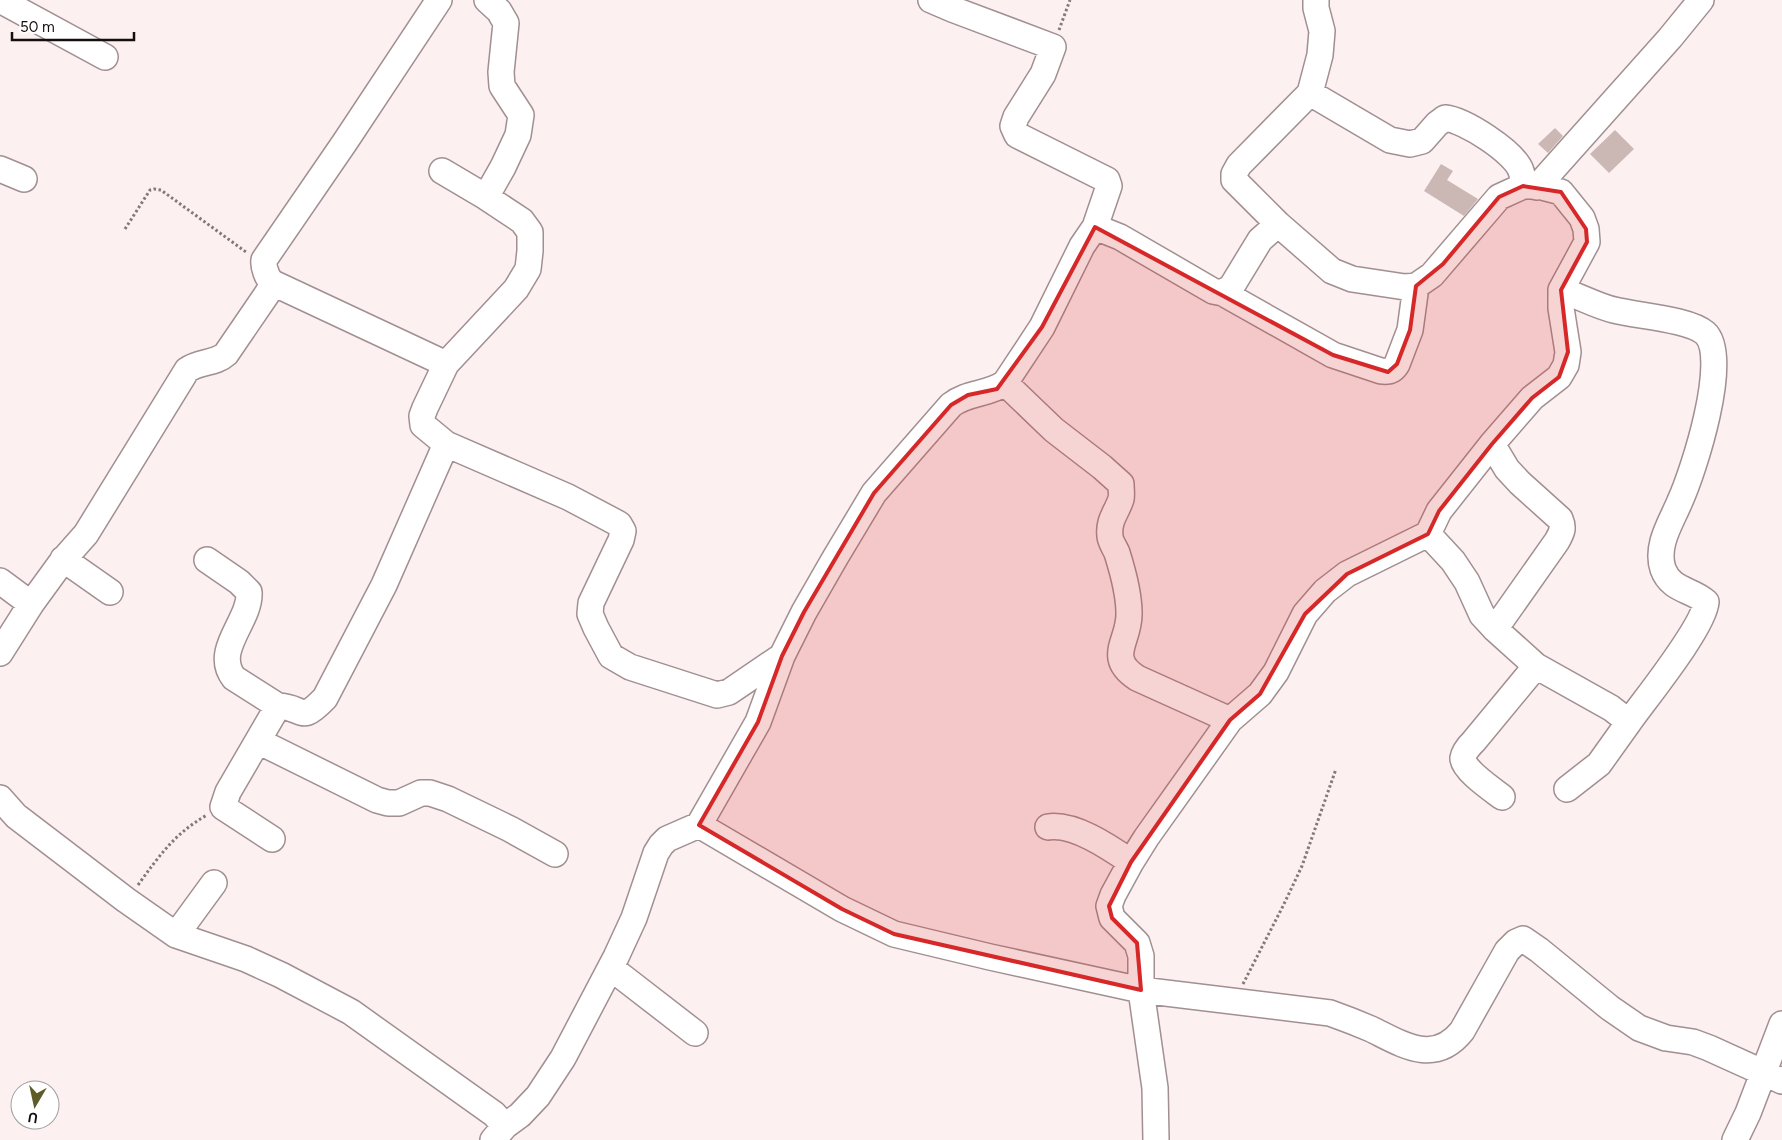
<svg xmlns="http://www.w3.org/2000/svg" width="1782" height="1140" font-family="Figtree,sans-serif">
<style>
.building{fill:#cbb8b5}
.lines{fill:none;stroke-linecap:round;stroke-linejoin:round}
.minor-casing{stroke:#a18f91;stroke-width:28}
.path{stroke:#83797a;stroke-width:3;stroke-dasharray:2.5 2.5;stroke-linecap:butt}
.minor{stroke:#fff;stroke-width:25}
.marked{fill:#d62828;fill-opacity:0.2;stroke:#d62828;stroke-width:4;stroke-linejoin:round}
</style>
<rect width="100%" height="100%" fill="#fcf0f1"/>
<path class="building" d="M 1555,128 L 1563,136 L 1548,153 L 1538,144 Z
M 1615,130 L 1634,149 L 1609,173 L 1590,154 Z
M 1441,164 L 1453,171 L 1447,180 L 1478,199 L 1464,216 L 1424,191 Z"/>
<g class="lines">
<g class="minor-casing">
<path id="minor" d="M 0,0 L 105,57
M 931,0 L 952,9 L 1053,47 L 1043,74 L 1016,117 L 1013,126 L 1017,135 L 1107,180 L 1109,186 L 1095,227
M 1310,93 L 1390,140 L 1410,144 L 1422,141 L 1437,124 L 1445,118 C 1464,120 1515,152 1521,171 C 1523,175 1522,182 1523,186
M 0,169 L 24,179
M 442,171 L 486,197 L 522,221 L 530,232 L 530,251 L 528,269 L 516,289 L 446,364 L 425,408 L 422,416 L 423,425 L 446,444 L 568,497 L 619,524 L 623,531 L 621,540 L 591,603 L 590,614 L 596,628 L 611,656 L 630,667 L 717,695 L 729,692 L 782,656
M 1537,187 L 1670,38 L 1701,0
M 486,197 L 503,167 L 518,135 L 521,115 L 502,86 L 501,72 L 506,23 L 499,11 L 487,0
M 1278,224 L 1234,180 L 1234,174 L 1239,165 L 1310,93 L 1320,55 L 1322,31 L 1316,8 L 1316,0
M 273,283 L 446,364
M 1561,290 C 1579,296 1597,306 1614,310 C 1638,316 1689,319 1705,333 C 1731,356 1693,473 1680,501 C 1672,521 1655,545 1663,569 C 1671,591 1692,589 1706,602 C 1704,627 1646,698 1629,722
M 1223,293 L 1333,355 L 1381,371 C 1388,372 1393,371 1397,364 L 1410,330 L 1416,286
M 1005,383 L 1054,430 L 1102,467 L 1121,484 C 1121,489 1122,495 1121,499 C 1117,512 1108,520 1110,536 C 1110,541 1115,548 1117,553 C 1123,572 1129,593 1129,613 C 1130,641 1105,657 1137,678 L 1230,720
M 1492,444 L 1507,469 L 1520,483 L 1560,519 C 1564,528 1562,532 1557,541 L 1495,629
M 63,559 L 110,592
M 207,560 L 239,582 L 249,592 C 251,621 212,650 234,678 L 278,706
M 0,581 L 31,604
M 0,653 L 31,604 L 63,560 L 86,534 L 187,370 C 199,361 215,364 226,354 L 267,294 L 273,283 C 267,279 263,266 264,260 L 345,142 L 439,0
M 258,741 L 377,800 L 388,803 L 399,803 L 421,793 L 430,793 L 448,799 L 510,829 L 555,854
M 1502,797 C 1493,790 1462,769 1463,758 C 1464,751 1470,745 1474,741 L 1536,666
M 0,798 L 16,816 L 126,900 L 176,935 L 246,959 L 281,975 L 351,1012 L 494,1114 L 505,1126
M 699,825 L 842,909 L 894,934 L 990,957 L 1141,990 L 1330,1013 C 1344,1018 1357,1023 1371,1029 C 1402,1044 1434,1066 1462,1031 L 1507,951 L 1516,942 L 1523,939 L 1539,950 L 1610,1008 L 1639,1028 L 1666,1038 L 1693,1042 L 1709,1048 L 1782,1081
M 1048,827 C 1074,823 1109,847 1131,862
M 272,839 L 223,807 L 228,792 L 278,706 C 305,707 299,725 325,698 L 384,585 L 446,444
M 176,935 L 214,883
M 611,968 L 695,1033
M 493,1140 L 505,1126 L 520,1115 L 538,1096 L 563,1058 L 616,957 L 634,918 L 656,853 L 661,845 L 667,839 L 699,825 L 758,722 L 782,656 L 804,612 L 835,558 L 874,493 L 951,405 C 967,392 988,395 1005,383 L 1042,327 L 1082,246 L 1095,227 L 1120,237 L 1213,291 L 1223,293 L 1232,286 L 1260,240 L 1278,224 L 1332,271 L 1352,279 L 1405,287 L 1416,286 L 1432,275 L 1499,197 L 1523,186 L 1538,186 L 1561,192 L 1582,218 L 1586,229 L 1587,242 L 1561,290 L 1561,308 L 1568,352 L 1566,365 L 1559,377 L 1532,398 L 1492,444 L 1439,511 L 1428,534 L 1453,561 L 1467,582 L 1482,615 L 1495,629 L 1536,666 L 1611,708 L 1629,722 L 1599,764 L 1567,789
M 1156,1140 L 1155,1088 L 1141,990 L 1141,956 L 1137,943 L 1112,918 L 1109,906 L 1113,895 L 1131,862 L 1146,838 L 1230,720 L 1260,694 L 1276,672 L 1305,614 L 1325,591 L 1347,574 L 1428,534
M 1735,1140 L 1748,1113 L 1782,1024"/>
</g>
<path class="path" d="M 1059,30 L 1070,0
M 125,229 L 150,190 L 154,189 L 161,190 L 246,252
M 138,885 C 159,856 175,833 207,815
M 1243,984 L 1283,906 L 1302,866 L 1336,769"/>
<use href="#minor" class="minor"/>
</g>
<path class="marked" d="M 1523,186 L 1561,192 L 1586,229 L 1587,242 L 1561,290 L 1568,352 L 1559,377 L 1532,398 L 1492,444 L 1439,511 L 1428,534 L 1347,574 L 1305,614 L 1260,694 L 1230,720 L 1131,862 L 1109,906 L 1112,918 L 1137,943 L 1141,990 L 894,934 L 842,909 L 699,825 L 758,722 L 782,656 L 804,612 L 874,493 L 951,405 L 968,395 L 997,389 L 1042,327 L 1095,227 L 1333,355 L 1388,372 L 1397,364 L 1410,330 L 1416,286 L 1443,264 L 1499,197 Z"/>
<g transform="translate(35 1105) rotate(189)"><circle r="24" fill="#ffffff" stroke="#a19f9f"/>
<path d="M0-4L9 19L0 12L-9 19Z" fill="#5f5c29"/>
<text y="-8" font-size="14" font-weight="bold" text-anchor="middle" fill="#150e0f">U</text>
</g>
<path d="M12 32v8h122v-8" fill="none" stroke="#150e0f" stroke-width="2.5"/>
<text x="20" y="32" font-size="15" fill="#150e0f" stroke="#ffffff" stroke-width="4" paint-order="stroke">50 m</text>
</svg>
